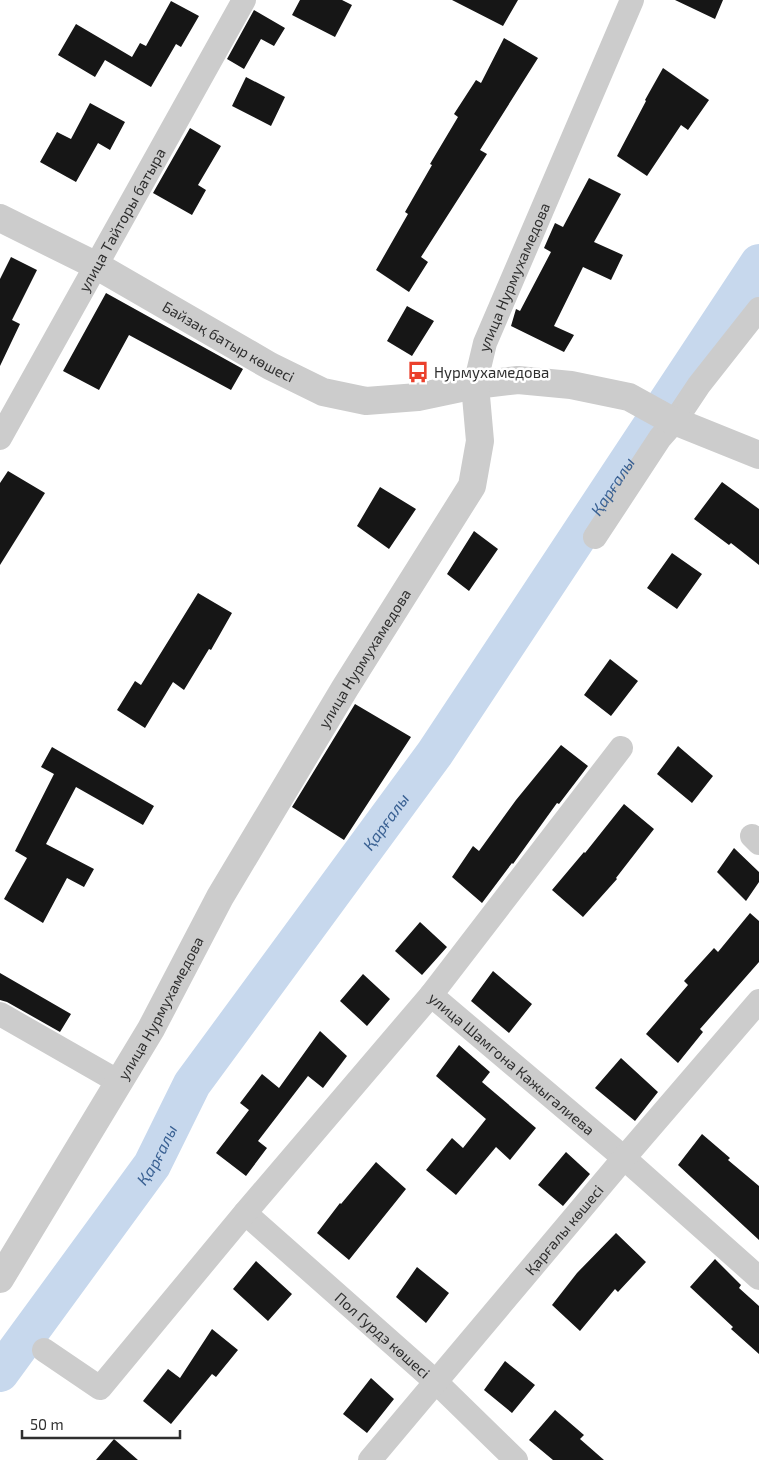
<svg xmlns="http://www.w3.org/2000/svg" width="759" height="1460" font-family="'Exo 2',sans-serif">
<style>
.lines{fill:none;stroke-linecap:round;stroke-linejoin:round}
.river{stroke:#c7d8ed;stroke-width:38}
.building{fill:#161616}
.minor{stroke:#ccc;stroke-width:24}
.tertiary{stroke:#ccc;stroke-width:28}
.labels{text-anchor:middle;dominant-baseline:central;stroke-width:5;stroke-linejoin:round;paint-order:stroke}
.street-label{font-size:15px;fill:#2f2f2f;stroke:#fff}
.poi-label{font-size:15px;fill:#2f2f2f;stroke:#fff;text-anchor:start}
.water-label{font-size:16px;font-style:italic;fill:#3a6193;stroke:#fff}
</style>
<rect width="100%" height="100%" fill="#fff"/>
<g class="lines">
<path class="river" id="s1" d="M 0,1373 L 152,1165 L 192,1084 L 435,753 L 759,263"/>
</g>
<path class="building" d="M 300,0 L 342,0 L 352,5 L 335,37 L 292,15 Z
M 452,0 L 518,0 L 503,26 Z
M 675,0 L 723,0 L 715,19 Z
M 171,1 L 199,16 L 181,47 L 176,44 L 151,87 L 105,60 L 95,77 L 58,55 L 76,24 L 132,57 L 140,43 L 146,46 Z
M 254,10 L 285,28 L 274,46 L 261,39 L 244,69 L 227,59 Z
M 504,38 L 538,58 L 480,150 L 487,154 L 421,257 L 428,262 L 409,292 L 376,270 L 408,214 L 405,212 L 432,165 L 430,164 L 458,117 L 454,114 L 476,80 L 481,83 Z
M 663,68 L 709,100 L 688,130 L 681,125 L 647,176 L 617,156 L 646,101 L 645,100 Z
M 246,77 L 285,97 L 271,126 L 232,106 Z
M 90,103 L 125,122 L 110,150 L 98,143 L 76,182 L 40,162 L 57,132 L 71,139 Z
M 190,128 L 221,146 L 198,185 L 206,190 L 192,215 L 153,193 Z
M 589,178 L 621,194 L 594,242 L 623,255 L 611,280 L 583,267 L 554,326 L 574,335 L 564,352 L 511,326 L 516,309 L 520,311 L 551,252 L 544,248 L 555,223 L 563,227 Z
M 11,257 L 37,270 L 12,320 L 20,324 L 0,366 L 0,279 Z
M 106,293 L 243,369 L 231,390 L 129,335 L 99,390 L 63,371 Z
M 407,306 L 434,321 L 412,356 L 387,341 Z
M 8,471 L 45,493 L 0,565 L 0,483 Z
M 722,482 L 759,509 L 759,565 L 731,543 L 729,545 L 694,519 Z
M 380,487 L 416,509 L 389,549 L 357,526 Z
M 474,531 L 498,549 L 469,591 L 447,574 Z
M 672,553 L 702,574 L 677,609 L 647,588 Z
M 198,593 L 232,613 L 211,650 L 209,649 L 184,690 L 173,682 L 145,728 L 117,710 L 135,681 L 141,685 Z
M 610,659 L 638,681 L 611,716 L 584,695 Z
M 355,704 L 411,737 L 344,840 L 292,807 Z
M 561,745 L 588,766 L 559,804 L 557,803 L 513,864 L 512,863 L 482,903 L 452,877 L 473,846 L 479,851 L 516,800 Z
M 678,746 L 713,776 L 692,803 L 657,774 Z
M 52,747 L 154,806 L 143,825 L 76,787 L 46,844 L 94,869 L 84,887 L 67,878 L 43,923 L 4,899 L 27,858 L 15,851 L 54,774 L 41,767 Z
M 624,804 L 654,829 L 616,878 L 617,879 L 583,917 L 552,890 L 584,852 L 585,853 Z
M 734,848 L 759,872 L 759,882 L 746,901 L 717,872 Z
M 750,913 L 759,921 L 759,962 L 700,1029 L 703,1032 L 678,1063 L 646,1034 L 688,985 L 684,981 L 714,948 L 718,952 Z
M 420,922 L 447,947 L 422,975 L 395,951 Z
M 493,971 L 532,1004 L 509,1033 L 471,1001 Z
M 0,973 L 71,1014 L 60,1032 L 7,1002 L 0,1000 Z
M 363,974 L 390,999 L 367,1026 L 340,1001 Z
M 320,1031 L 347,1056 L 323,1088 L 308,1076 L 258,1141 L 267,1148 L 246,1176 L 216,1153 L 249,1110 L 240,1103 L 262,1074 L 279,1088 Z
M 459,1045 L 490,1072 L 482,1082 L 536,1128 L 510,1160 L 496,1147 L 456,1195 L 426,1170 L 452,1138 L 463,1148 L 486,1119 L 436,1076 Z
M 621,1058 L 658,1092 L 635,1121 L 595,1088 Z
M 702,1134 L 730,1158 L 728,1160 L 759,1186 L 759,1240 L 678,1165 Z
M 566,1152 L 590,1174 L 563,1206 L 538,1185 Z
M 376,1162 L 406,1189 L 349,1260 L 317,1233 L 340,1203 L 341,1204 Z
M 616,1233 L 646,1262 L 618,1292 L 615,1289 L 580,1331 L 552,1305 L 577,1273 Z
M 715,1259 L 741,1285 L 739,1288 L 759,1306 L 759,1354 L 731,1329 L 733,1327 L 690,1287 Z
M 256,1261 L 292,1294 L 268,1321 L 233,1289 Z
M 417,1267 L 449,1293 L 426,1323 L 396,1297 Z
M 212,1329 L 238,1350 L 216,1377 L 212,1374 L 171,1424 L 143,1401 L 168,1369 L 180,1378 Z
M 505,1361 L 535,1385 L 512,1413 L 484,1390 Z
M 371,1378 L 394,1399 L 367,1433 L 343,1414 Z
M 555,1410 L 584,1435 L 580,1439 L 604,1460 L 553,1460 L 529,1440 Z
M 114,1439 L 138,1460 L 96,1460 Z"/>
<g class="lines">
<g class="minor">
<path id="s2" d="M 475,385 L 485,343 L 632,0"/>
<path id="s3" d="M 0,438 L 244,0"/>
<path d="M 595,537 L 660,438 L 675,421 L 699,385 L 759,309"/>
<path d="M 752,836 L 759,843"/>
<path id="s4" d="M 431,995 L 624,1158 L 759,1278"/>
<path d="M 0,1014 L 119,1082"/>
<path id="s5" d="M 245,1213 L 436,1382 L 516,1460"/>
<path d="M 44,1350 L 100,1388 L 245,1213 L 431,995 L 621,748"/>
<path id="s6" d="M 370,1460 L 624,1158 L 759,1001"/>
</g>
<g class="tertiary">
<path id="s7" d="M 0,218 L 97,266 L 270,366 L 323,392 L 366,401 L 418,397 L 475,385 L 518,380 L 571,385 L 629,397 L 667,418 L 759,455"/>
<path id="s8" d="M 0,1279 L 151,1029 L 220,897 L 345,688 L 472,486 L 480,441 L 475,385"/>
</g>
</g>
<defs>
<g id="bus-bare" transform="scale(1.725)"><path d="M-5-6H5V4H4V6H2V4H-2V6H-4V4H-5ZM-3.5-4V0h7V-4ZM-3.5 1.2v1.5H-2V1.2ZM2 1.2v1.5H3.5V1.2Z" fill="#eb402c" stroke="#fff" stroke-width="2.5" paint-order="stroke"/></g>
</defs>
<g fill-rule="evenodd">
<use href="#bus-bare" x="418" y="372"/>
</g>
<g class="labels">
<g class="street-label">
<text stroke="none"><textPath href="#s3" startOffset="250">улица Тайторы батыра</textPath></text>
<text stroke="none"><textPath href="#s2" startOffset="115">улица Нурмухамедова</textPath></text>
<text stroke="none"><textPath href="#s7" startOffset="260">Байзақ батыр көшесі</textPath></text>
<text stroke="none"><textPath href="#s8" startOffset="720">улица Нурмухамедова</textPath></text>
<text stroke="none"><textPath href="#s8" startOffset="315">улица Нурмухамедова</textPath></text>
<text stroke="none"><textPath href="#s4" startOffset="106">улица Шамгона Кажыгалиева</textPath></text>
<text stroke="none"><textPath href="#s6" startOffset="301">Қарғалы көшесі</textPath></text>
<text stroke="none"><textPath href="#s5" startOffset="184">Пол Гурдэ көшесі</textPath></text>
</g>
<g class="poi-label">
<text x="434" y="372">Нурмухамедова</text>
</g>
<g class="water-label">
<text stroke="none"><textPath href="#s1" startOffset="1079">Қарғалы</textPath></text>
<text stroke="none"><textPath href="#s1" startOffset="674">Қарғалы</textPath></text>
<text stroke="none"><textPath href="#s1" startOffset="269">Қарғалы</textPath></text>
</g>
</g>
<path d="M22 1430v8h158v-8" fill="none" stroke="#2f2f2f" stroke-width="2.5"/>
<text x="30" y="1430" font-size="15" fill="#2f2f2f" stroke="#ffffff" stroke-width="4" paint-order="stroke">50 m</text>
</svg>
